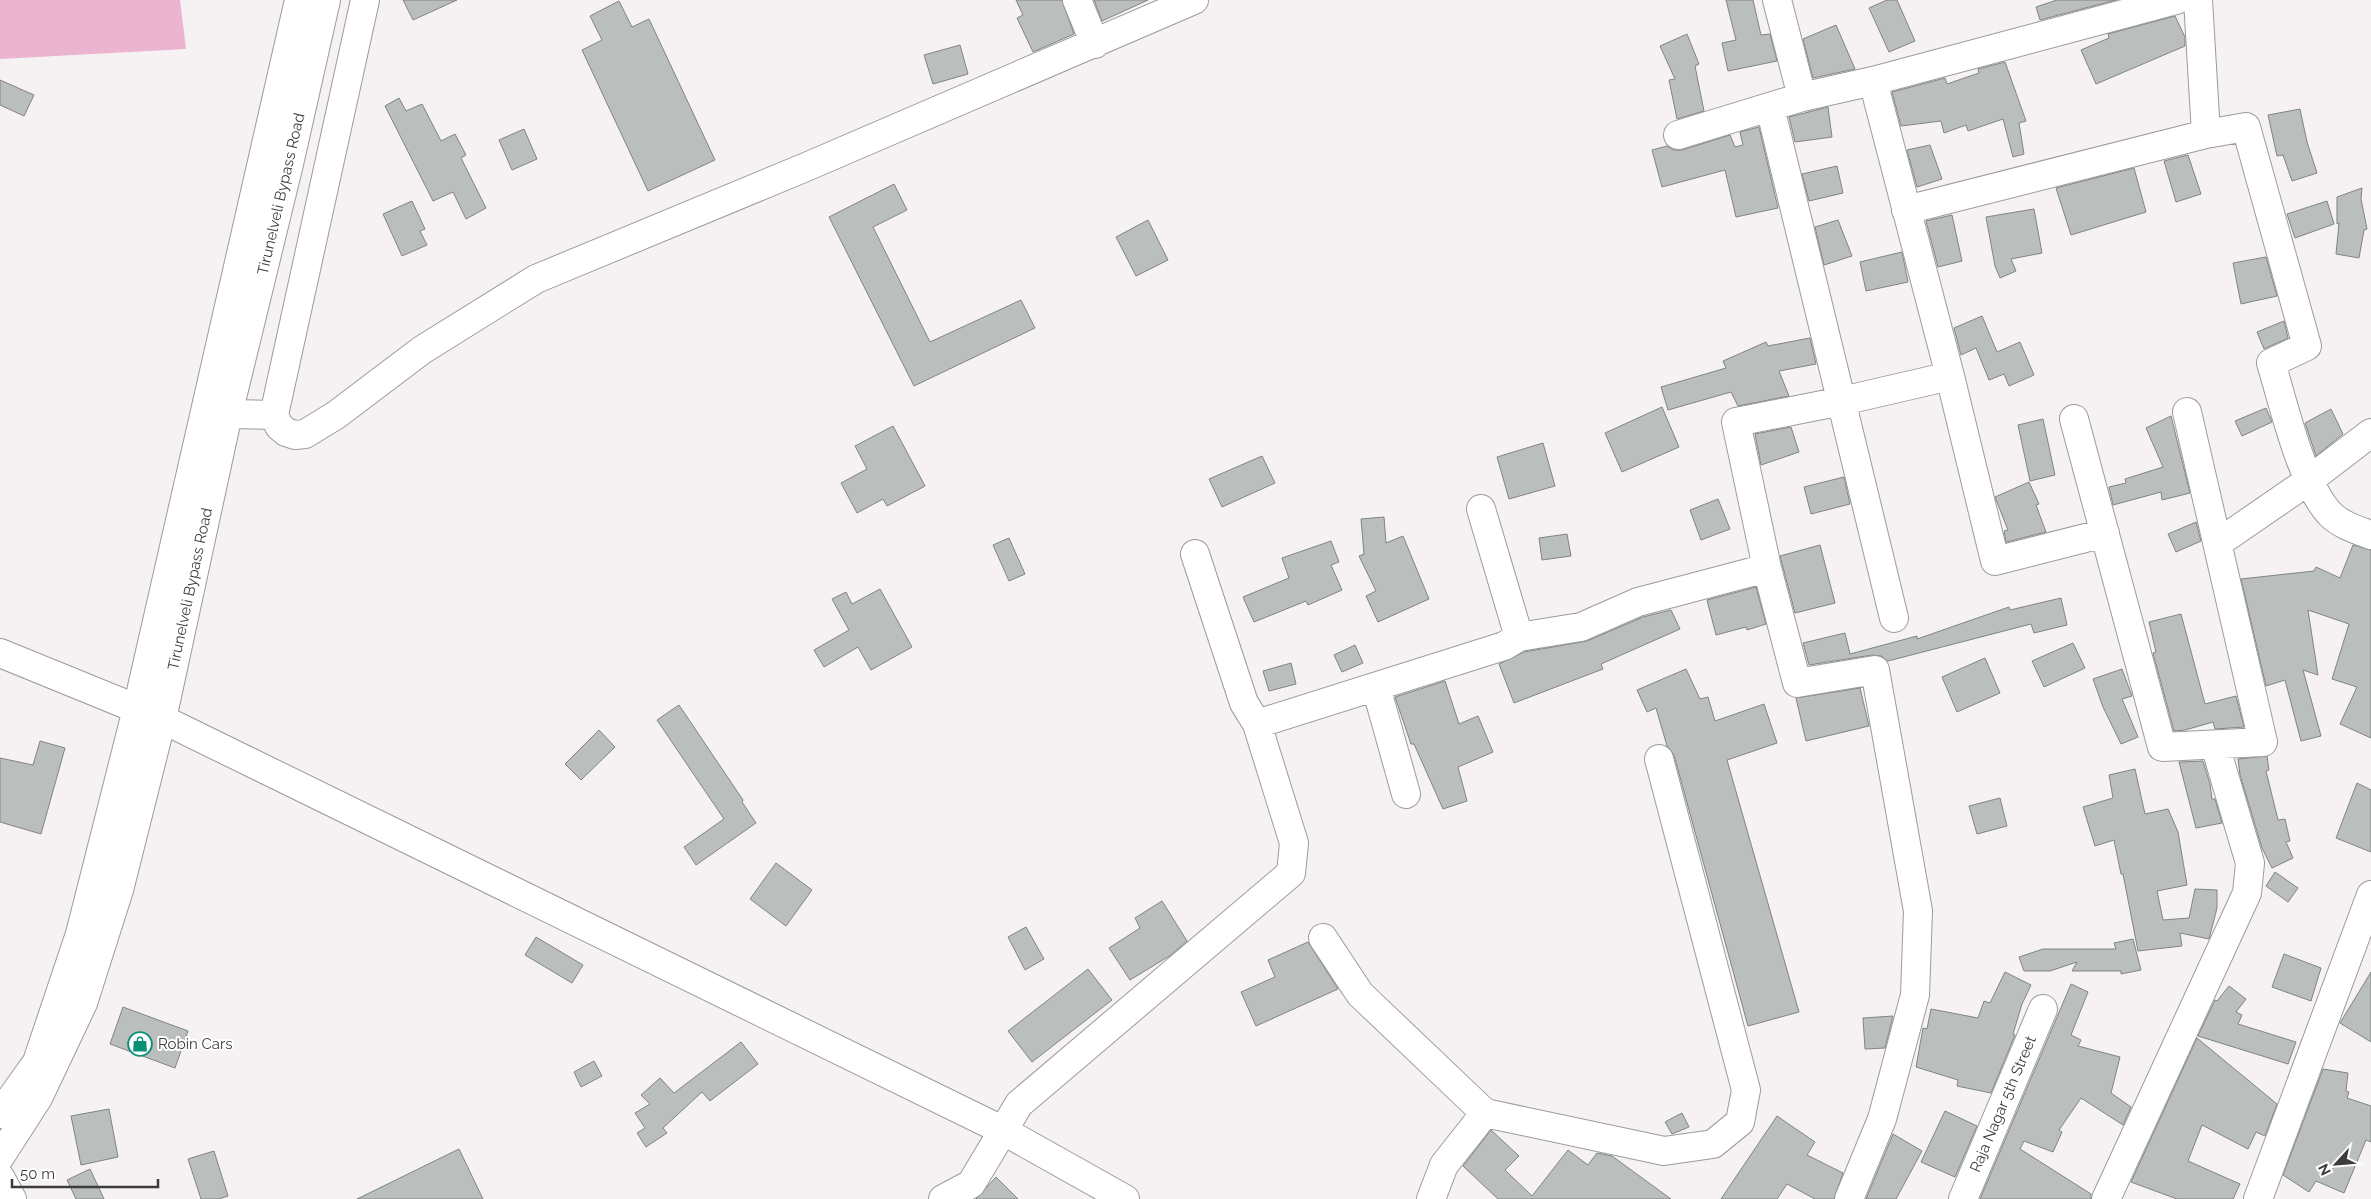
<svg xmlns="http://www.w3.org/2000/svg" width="2371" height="1199" font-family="Raleway,sans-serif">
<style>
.water{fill:#ebb4cf}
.building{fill:#babebd;stroke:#808483}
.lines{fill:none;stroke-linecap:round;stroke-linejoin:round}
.minor-casing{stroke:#9d9a9c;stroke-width:30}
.major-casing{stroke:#9d9a9c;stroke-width:30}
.minor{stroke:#fff;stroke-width:28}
.major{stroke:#fff;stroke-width:28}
.labels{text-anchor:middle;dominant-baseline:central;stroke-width:4;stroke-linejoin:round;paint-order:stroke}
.street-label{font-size:15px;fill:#3d3c3c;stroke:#fff}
.poi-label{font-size:15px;fill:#3d3c3c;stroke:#fff;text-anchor:start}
</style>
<rect width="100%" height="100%" fill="#f6f2f4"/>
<path class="water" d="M 0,0 L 180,0 L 186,49 L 0,59 Z"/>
<path class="building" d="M 403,0 L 457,0 L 413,20 Z
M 1016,0 L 1062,0 L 1074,34 L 1033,52 L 1017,18 L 1023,15 Z
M 1094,0 L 1148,0 L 1102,21 Z
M 1726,0 L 1753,0 L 1761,35 L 1770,34 L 1777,61 L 1728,71 L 1722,43 L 1736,40 Z
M 1887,0 L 1897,0 L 1915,41 L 1889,52 L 1869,8 Z
M 2057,0 L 2116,0 L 2040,20 L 2036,7 Z
M 619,1 L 632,27 L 649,19 L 715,160 L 648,191 L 582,50 L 602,40 L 590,16 Z
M 2175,16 L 2185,37 L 2185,46 L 2096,84 L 2081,50 L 2109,38 L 2108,34 Z
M 1836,25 L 1855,69 L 1813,78 L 1803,39 Z
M 1687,34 L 1699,64 L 1695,66 L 1704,111 L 1677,119 L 1669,80 L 1675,79 L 1660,46 Z
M 960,45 L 968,74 L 933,84 L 924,55 Z
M 2005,62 L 2026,121 L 2019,123 L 2024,154 L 2013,157 L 2003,119 L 1968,131 L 1966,125 L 1944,133 L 1941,121 L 1901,126 L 1892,92 L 1945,78 L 1947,84 L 1979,73 L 1978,69 Z
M 0,80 L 34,95 L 24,116 L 0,105 Z
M 399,98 L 406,111 L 422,104 L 441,141 L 455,134 L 466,155 L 461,158 L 486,208 L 466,219 L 453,192 L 433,201 L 385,106 Z
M 1828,107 L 1832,137 L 1795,142 L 1789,117 Z
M 2300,109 L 2307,142 L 2317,173 L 2292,181 L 2283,155 L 2277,156 L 2268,115 Z
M 1759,127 L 1778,208 L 1736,217 L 1725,170 L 1662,187 L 1652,150 L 1667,146 L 1674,150 L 1682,150 L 1730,135 L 1735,147 L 1743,145 L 1740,132 Z
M 524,129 L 537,159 L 512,170 L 499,140 Z
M 1930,145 L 1942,179 L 1917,187 L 1907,150 Z
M 2188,155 L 2201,194 L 2176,202 L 2164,161 Z
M 1837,166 L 1843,193 L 1809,201 L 1802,174 Z
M 2134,168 L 2146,212 L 2071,235 L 2056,188 Z
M 894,184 L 907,210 L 873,227 L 930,342 L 1021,300 L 1035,328 L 914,386 L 829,217 Z
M 2362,188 L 2361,199 L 2367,229 L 2364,230 L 2359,258 L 2336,254 L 2339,223 L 2337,224 L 2337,197 Z
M 412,201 L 425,229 L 420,231 L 427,245 L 402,256 L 383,214 Z
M 2327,201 L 2334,224 L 2295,238 L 2287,214 Z
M 2034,209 L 2042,253 L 2011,259 L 2016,271 L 2000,278 L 1995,266 L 1986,217 Z
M 1952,215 L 1962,261 L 1938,267 L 1926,221 Z
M 1148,220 L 1168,260 L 1136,276 L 1116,237 Z
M 1838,220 L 1852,256 L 1824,265 L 1815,227 Z
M 1902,252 L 1908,282 L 1866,291 L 1860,262 Z
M 2266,257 L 2277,296 L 2241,304 L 2233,263 Z
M 1982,316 L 1997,352 L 2020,342 L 2034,375 L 2009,386 L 2004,374 L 1989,380 L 1976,348 L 1961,355 L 1954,328 Z
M 2284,321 L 2288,338 L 2264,349 L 2257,332 Z
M 1810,338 L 1816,364 L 1779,371 L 1789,396 L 1738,406 L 1731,392 L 1668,410 L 1661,387 L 1726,368 L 1723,361 L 1766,342 L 1768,346 Z
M 1662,407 L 1679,447 L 1622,472 L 1605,433 Z
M 2266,408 L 2272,422 L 2242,436 L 2235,421 Z
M 2331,409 L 2343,434 L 2316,456 L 2305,423 Z
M 2171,416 L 2190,493 L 2162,500 L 2161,492 L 2113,505 L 2109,487 L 2126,483 L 2125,479 L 2163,467 L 2146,428 Z
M 2043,419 L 2055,475 L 2030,481 L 2018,425 Z
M 893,426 L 925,486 L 887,506 L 883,499 L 857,513 L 841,483 L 867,469 L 855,446 Z
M 1791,427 L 1799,452 L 1761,465 L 1755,434 Z
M 1543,443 L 1555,486 L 1509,499 L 1497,457 Z
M 1262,456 L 1275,483 L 1222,507 L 1209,479 Z
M 1844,477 L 1850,504 L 1811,514 L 1804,487 Z
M 2029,482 L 2039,504 L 2036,505 L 2046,532 L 2006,542 L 2004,531 L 2008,530 L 1995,497 Z
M 1718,499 L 1730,529 L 1701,540 L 1690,510 Z
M 1384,517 L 1386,543 L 1403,536 L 1429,599 L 1378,622 L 1366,596 L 1376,591 L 1359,556 L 1364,554 L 1361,519 Z
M 2196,522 L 2201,541 L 2176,552 L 2168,534 Z
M 1567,534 L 1571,556 L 1542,560 L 1539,538 Z
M 1009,538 L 1025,574 L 1009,581 L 993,545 Z
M 1331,541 L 1339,562 L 1331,565 L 1342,590 L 1308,605 L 1306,601 L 1254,622 L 1243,597 L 1289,578 L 1282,558 Z
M 1820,545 L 1835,603 L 1795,613 L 1780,556 Z
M 2353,545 L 2371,550 L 2371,738 L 2340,724 L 2357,687 L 2332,679 L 2349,624 L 2308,610 L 2318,675 L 2303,670 L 2321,736 L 2301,741 L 2285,680 L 2266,686 L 2241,579 L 2314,571 L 2316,567 L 2340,578 Z
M 1756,587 L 1766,624 L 1747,630 L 1746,627 L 1716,635 L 1707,600 Z
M 880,589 L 912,647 L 871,670 L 858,647 L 824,667 L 814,650 L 849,630 L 832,599 L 846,592 L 852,604 Z
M 2061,598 L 2067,625 L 2034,633 L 2031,624 L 1888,661 L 1881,656 L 1872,655 L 1809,665 L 1803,643 L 1845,633 L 1850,654 L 1917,636 L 1917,639 L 2009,607 L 2010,610 Z
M 1671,610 L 1680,629 L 1601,664 L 1603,669 L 1514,703 L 1499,664 L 1524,652 L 1587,641 L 1643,617 Z
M 2181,614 L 2205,704 L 2236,696 L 2244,727 L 2215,729 L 2213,722 L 2185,730 L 2174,731 L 2153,653 L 2156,652 L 2149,622 Z
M 2073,643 L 2085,668 L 2044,687 L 2032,661 Z
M 1355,645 L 1363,663 L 1342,672 L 1334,655 Z
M 1985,658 L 2000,693 L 1957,712 L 1942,677 Z
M 1291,663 L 1296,684 L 1269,691 L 1263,671 Z
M 1686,669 L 1700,699 L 1708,697 L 1715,721 L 1764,704 L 1777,743 L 1727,760 L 1799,1012 L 1748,1026 L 1674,755 L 1667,746 L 1656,708 L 1647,712 L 1637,690 Z
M 2122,669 L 2132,696 L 2122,699 L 2138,737 L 2121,744 L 2103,707 L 2093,679 Z
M 1445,681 L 1459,724 L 1478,716 L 1493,752 L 1458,767 L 1467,801 L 1443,809 L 1414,744 L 1411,744 L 1395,697 Z
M 1860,688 L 1869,726 L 1806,741 L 1796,698 Z
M 679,705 L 743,800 L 742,802 L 756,823 L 696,865 L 684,847 L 724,819 L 657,720 Z
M 599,730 L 615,747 L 581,780 L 565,764 Z
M 40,741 L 65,748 L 41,834 L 0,822 L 0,758 L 33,765 Z
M 2267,756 L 2269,770 L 2266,771 L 2278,820 L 2285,819 L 2290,841 L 2286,842 L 2293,858 L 2272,868 L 2262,848 L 2240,775 L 2238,759 Z
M 2203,761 L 2210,784 L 2212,799 L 2215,799 L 2222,823 L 2196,828 L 2179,762 Z
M 2135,769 L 2145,814 L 2168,809 L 2178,832 L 2187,885 L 2157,891 L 2163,920 L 2189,918 L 2195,889 L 2217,890 L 2217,908 L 2209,939 L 2180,933 L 2182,946 L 2138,951 L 2123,874 L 2121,874 L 2114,840 L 2095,846 L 2083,807 L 2113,798 L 2109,775 Z
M 2357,783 L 2371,790 L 2371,852 L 2336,838 Z
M 2000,798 L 2007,826 L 1977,834 L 1969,806 Z
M 776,863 L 812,890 L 786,926 L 750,899 Z
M 2275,872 L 2298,888 L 2288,902 L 2266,886 Z
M 1162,901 L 1187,941 L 1171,955 L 1130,980 L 1109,948 L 1140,928 L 1135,918 Z
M 1026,927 L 1044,959 L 1025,970 L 1008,937 Z
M 536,937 L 583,965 L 572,983 L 525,955 Z
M 2133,939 L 2141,970 L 2121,974 L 2121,971 L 2072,971 L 2077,962 L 2050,971 L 2024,971 L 2019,957 L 2043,949 L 2116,949 L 2114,943 Z
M 1308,942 L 1338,989 L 1256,1026 L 1241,992 L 1275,977 L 1268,960 Z
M 2284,954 L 2321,968 L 2311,1001 L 2272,987 Z
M 1088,969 L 1112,1000 L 1032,1062 L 1008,1031 Z
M 2005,972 L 2031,985 L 2022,1004 L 2013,1034 L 2015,1035 L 1991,1093 L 1957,1086 L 1958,1080 L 1916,1067 L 1923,1028 L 1927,1029 L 1931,1009 L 1978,1018 L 1984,1001 L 1990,1003 Z
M 2371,972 L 2371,1042 L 2340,1023 Z
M 2071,984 L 2088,992 L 2071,1035 L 2081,1040 L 2078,1046 L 2120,1057 L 2111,1093 L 2131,1107 L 2123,1125 L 2081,1098 L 2059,1130 L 2062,1132 L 2053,1152 L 2024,1141 L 2020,1149 L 2091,1194 L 2091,1199 L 1980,1199 Z
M 2229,986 L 2246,999 L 2236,1012 L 2242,1015 L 2238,1024 L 2296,1042 L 2288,1064 L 2198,1036 L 2215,1000 L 2217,1001 Z
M 123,1007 L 188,1031 L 175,1068 L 110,1044 Z
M 1893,1016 L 1885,1048 L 1865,1049 L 1863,1018 Z
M 2197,1038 L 2277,1104 L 2265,1136 L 2256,1132 L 2248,1149 L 2202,1125 L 2188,1161 L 2240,1184 L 2233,1199 L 2177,1199 L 2131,1182 Z
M 741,1042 L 758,1064 L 710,1101 L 702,1092 L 663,1128 L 667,1133 L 646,1147 L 637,1133 L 645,1128 L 635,1113 L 650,1104 L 641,1095 L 660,1078 L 674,1093 Z
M 594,1061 L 602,1076 L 581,1087 L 574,1072 Z
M 2323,1069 L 2348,1073 L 2346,1091 L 2349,1092 L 2347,1098 L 2371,1106 L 2371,1142 L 2366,1140 L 2344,1193 L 2316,1181 L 2309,1192 L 2283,1175 Z
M 109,1109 L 118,1157 L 81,1165 L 71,1116 Z
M 1945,1111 L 1977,1126 L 1955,1177 L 1921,1162 Z
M 1682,1113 L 1689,1127 L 1672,1134 L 1665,1122 Z
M 1777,1116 L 1815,1142 L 1807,1155 L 1843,1173 L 1834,1199 L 1815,1199 L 1787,1184 L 1777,1199 L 1721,1199 Z
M 1491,1130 L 1519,1156 L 1505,1170 L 1532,1196 L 1568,1150 L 1588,1165 L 1597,1153 L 1612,1156 L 1671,1199 L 1498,1199 L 1463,1166 Z
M 1893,1134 L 1922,1151 L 1896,1199 L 1866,1199 Z
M 459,1149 L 483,1199 L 357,1199 Z
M 214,1151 L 228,1196 L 219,1199 L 201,1199 L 188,1159 Z
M 90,1169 L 104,1199 L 76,1199 L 67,1180 Z
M 996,1177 L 1018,1199 L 976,1199 Z"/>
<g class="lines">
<g class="minor-casing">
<path id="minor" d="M 1077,0 L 1095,44
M 1777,0 L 1802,97
M 2198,0 L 2206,134
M 1873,81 L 1950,376 L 1995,561 L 2105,533
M 1770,107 L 1894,618
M 1678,135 L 1802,97 L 1873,81 L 2176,0
M 1906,210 L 2206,134 L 2246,127 L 2307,346 L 2271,363 C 2284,405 2301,483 2330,514 C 2341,525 2357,530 2371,535
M 228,414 L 274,415 L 279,426 L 286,432 L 295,435 L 305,434 L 336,415 L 422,350 L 536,279 L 806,167 L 1194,0
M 274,415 L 365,0
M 2074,419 L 2162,747 L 2263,742 L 2187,412
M 1481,509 L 1519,637
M 2218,543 L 2308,481 L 2371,433
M 1376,687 L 1406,794
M 1257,724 L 1504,646 L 1519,637 L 1581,627 L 1638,602 L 1767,568
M 1323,938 L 1360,994 L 1485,1113
M 0,1177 L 12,1199
M 943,1199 L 971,1184 L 1019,1104 L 1291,873 L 1294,843 L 1257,724 L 1244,703 L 1195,554
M 1431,1199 L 1444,1165 L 1485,1113 L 1664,1151 L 1713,1144 L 1740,1122 L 1746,1090 L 1659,759
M 1849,1199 L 1882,1119 L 1915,995 L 1918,911 L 1875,670 L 1797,683 L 1767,568 L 1736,422 L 1842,401 L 1950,376
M 1963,1199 L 2043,1009
M 2106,1199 L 2247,893 L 2250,863 L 2215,745
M 2258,1199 L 2371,895"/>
</g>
<g class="major-casing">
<path id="major" d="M 0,653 L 162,719 L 1002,1130 L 1125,1199
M 0,1114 L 37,1062 L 80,934 L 137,709 L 299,0
M 0,1157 L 38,1098 L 83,1003 L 119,890 L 162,719 L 228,414 L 289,164 L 326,0"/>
</g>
<use href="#minor" class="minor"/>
<use href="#major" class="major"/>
</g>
<defs>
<g id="shop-ring" transform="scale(1.25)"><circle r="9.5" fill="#fff" stroke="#0b8f77" stroke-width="1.5"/><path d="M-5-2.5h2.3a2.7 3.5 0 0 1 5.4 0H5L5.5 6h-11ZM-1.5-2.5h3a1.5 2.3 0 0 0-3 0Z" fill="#0b8f77"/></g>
</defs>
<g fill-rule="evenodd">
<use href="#shop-ring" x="140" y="1044"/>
</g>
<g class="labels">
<g class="street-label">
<text transform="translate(281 194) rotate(-77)">Tirunelveli Bypass Road</text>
<text transform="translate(190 589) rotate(-78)">Tirunelveli Bypass Road</text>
<text transform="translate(2003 1104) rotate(-67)">Raja Nagar 5th Street</text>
</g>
<g class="poi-label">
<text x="158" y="1044">Robin Cars</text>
</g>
</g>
<g transform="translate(2336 1164) rotate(244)" stroke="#ffffff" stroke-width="4" paint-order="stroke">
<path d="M0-4L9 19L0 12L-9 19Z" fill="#3d3c3c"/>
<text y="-8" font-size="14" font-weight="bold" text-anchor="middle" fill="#3d3c3c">N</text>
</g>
<path d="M12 1179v8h146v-8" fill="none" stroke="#3d3c3c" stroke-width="2.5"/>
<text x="20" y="1179" font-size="15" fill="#3d3c3c" stroke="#ffffff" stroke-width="4" paint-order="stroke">50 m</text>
</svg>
